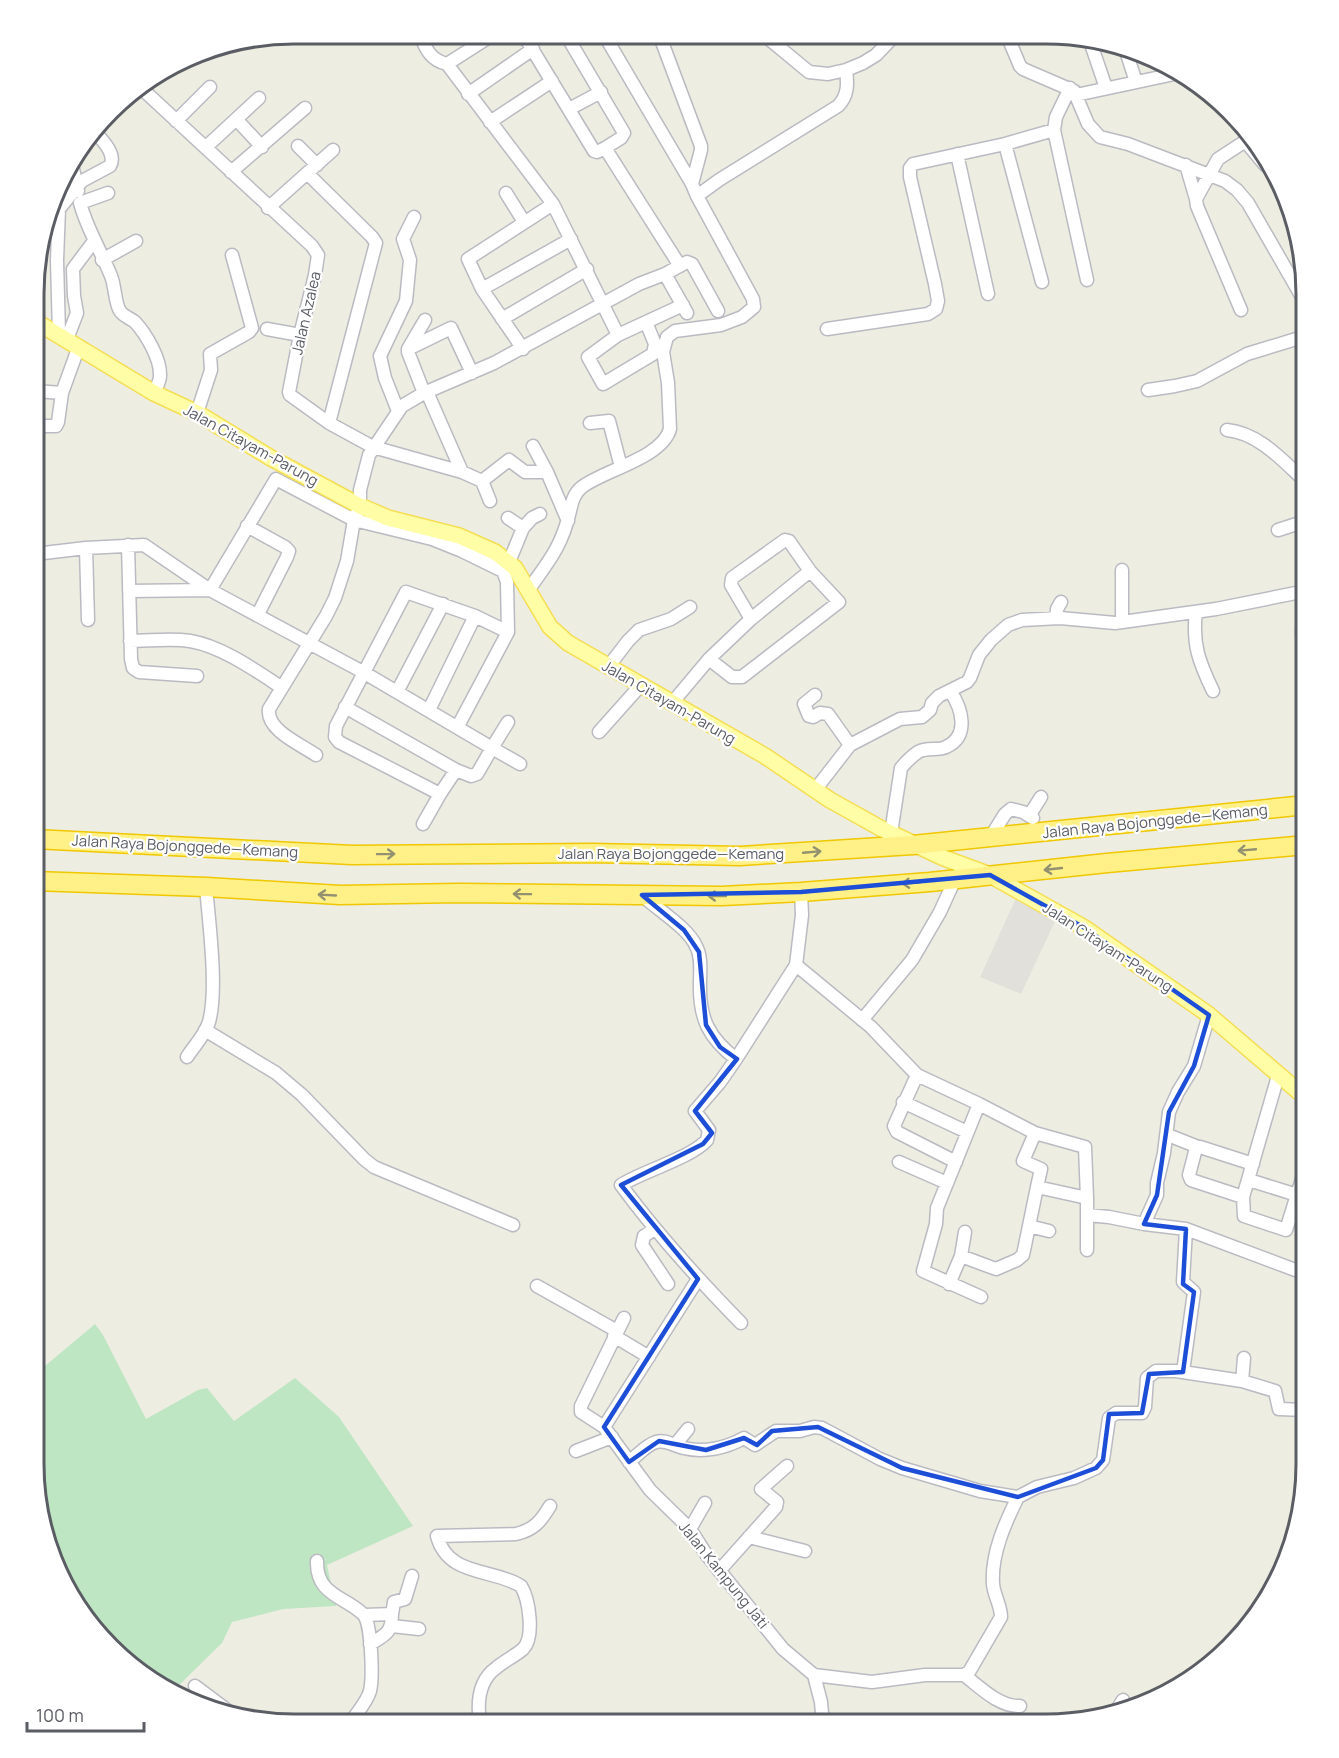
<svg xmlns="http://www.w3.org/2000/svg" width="1339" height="1758" font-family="Manrope,sans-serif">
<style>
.industrial{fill:#e1e0da}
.green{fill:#bee6c3}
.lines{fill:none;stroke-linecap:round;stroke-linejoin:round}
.minor-casing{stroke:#babbc2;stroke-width:15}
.major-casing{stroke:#f5de54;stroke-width:18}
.highway-casing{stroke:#f0c700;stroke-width:21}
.minor{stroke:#fff;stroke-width:12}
.major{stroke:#fffda6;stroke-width:15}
.highway{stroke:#fff188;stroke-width:18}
.oneway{stroke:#949171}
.marked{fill:none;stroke:#1d4ed8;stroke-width:4.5;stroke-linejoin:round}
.labels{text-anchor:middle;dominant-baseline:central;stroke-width:4.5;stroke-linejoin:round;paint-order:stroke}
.street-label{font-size:15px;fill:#5b5d64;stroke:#fff}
.rim{fill:none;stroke:#5b5d64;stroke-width:3}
</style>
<rect width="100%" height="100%" fill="#eeede2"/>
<path class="industrial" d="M 1017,896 L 1058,915 L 1021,994 L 980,977 Z"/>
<path class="green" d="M 95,1324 L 103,1335 L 146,1419 L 198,1390 L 207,1388 L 234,1421 L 295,1378 L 339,1417 L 413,1526 L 327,1565 L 336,1606 L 283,1609 L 232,1622 L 222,1643 L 174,1690 L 149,1681 L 104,1641 L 60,1564 L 52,1544 L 33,1464 L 33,1376 Z"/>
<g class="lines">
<g class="minor-casing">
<path id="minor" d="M 419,33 C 426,49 430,60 447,64 L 553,204 L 618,335 L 683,305
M 523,34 L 594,151 L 597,152 L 605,148 L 680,266
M 618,34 L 610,38 L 609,43 L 692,184 L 697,196
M 659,34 L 701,146 L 701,150 L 692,184
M 763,34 L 809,72 L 828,74 L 846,70 L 863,63 L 876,55 L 895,35
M 1007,35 L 1020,66 L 1023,69 L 1074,91 L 1088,124 L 1100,137 L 1128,144 L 1225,181 L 1237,190 L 1248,203 L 1306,304
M 568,38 L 624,133 L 621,138 L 605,148
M 1091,38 L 1090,41 L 1106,88
M 1125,48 L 1136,82
M 447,64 L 494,34
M 140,87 L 312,246 L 318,255 L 315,275 L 300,335 L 289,392 L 290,395 L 329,423 L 373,447 L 462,472 L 482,481 L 490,501
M 1070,88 L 1056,117 L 1054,130 L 1087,280
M 468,94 L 533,49
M 1076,95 L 1179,73
M 569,109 L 601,92
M 237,120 L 262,147
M 176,121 L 210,87
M 490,122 L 552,81
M 1245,141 L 1265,165 L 1269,167
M 1005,144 L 1042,282
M 298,146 L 317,165
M 206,147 L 259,98
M 957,154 L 988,294
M 71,160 L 78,191
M 1186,165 L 1196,199
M 231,172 L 305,108
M 308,174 L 372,237 L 376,243 L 329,423
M 108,193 L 80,203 C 87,229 101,251 111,276 C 115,285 115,304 120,311 C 123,316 130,318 135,322 C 146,334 161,359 160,376 C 160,382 156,387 154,393
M 506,193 L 524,222
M 268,208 L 333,150
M 102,260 L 136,241
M 665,274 L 687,313
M 482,289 L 571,239
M 1241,310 L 1197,206 L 1196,199 L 1218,159 L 1247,140
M 502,319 L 587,269
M 425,320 L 408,349 L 451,328 L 472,373
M 267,329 L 300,335
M 827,329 L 928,314 L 936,309 L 938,301 L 935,284 L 910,177 L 910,168 L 913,164 L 1005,144 L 1054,130
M 59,334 L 57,260 L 59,209 L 82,181 L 110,166 C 117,154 102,140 94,131
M 618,335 L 588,357 L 603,384 L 653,354 L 655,344 L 646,322
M 67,339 L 77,313 L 74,296 L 73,269 L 94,241
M 408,349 L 408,352 L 424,393
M 523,349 L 482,289 L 468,259 L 553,204
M 1148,390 L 1175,386 L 1197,381 L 1247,354 L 1306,336
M 35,391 L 62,393 L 79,346
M 427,392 L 462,472
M 398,411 L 385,378 L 380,356 L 406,301 L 410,260 L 403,239 L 414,217
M 197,413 L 211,370 L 210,354 L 249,332 L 252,328 L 232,255
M 590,423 L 609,421 L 621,467
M 35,426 L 56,426 L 58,422 L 62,393
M 1227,430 C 1259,433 1283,461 1306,482
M 533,446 L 547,472
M 482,481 L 509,460 L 525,472 L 547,472 L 568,521
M 508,518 L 523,528 L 509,562
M 247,526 L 285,547 L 289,551 L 287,557 L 258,614
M 523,528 L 532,518 L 540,514
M 1278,530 L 1306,521
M 128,545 L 131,659 L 133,668 L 139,672 L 197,676
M 86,548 L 88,620
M 35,554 L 86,548 L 144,545 L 210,590
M 529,589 C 549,561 562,546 570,511 C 572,502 574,493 582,487 C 604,470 662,458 670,429 L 668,383 L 663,352 L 667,337 L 675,331 L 721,325 L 742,317 L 754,307 L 753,299 L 697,196 L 719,180 L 838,106 C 848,96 848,84 846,70
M 129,591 L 210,590
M 1196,612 C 1192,644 1199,662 1213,691
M 1056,618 L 1057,609 L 1061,602
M 1122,622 L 1122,570
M 1302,634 L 1304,591
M 130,641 C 149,641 171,638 190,641 C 221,646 255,670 281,687
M 709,659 L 732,677 L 742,677 L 839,602 L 810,571 L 789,541 L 785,540 L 732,578 L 731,585 L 751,619
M 608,667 L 628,641 L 639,630 L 671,619 L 690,607
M 397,692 L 443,604
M 815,695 L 804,704 L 809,716 L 813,717 L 820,713 L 828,714 L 850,745
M 672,703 L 709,659 L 751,619 L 810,571
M 345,707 L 456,770 L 471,776 L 477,774 L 492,748 L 363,672 L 210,590 L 276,479 L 354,520 L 432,539 L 462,551 L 503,571 L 507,582 L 508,632
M 429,710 L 475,616
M 508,722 L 492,748 L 520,764
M 599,732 L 640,686
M 316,755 C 300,744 266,730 269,709 L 326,616 L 335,598 L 347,561 L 354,520 L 360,506 L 360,490 L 369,455 L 402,406 L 424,393 L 494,363 L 639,284 L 665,274 L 687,262 L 692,264 L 718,311
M 456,770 L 440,794 L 339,742 L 335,737 L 336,726 L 406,592 L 475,616 L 508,632 L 458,726
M 815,790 L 850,745 L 900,719 L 922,717 L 930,710 L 932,703 L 939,696 L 967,682 L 970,678 L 979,655 L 991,640 L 1008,625 L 1022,620 L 1060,618 L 1115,623 L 1216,609 L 1306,591
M 1029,816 L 1041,797
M 423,824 L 440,794
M 891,833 L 901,768 C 906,762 912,756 918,752 C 927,747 938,751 946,747 C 970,736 962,708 950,691
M 990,838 L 1005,814 L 1011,809 L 1023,812 L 1033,818
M 642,895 C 658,910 688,928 696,946 C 702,957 700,971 700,983 C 699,1019 709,1038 736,1059
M 796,965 L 871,1027 L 917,1075
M 862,1020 L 912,960 L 940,912 L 955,879
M 205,1030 L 276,1073 L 302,1095 L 364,1159 L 374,1167 L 513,1225
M 187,1057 C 194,1046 205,1035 209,1022 C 218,989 209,923 206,887
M 1278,1076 L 1243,1197 L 1244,1216 L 1286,1230 L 1306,1166
M 903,1102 L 967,1132
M 1035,1133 L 1023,1161 L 1041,1169 L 1037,1187
M 1168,1135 L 1198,1147
M 899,1162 L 947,1183
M 956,1162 L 897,1132 L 894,1126 L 917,1075 L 979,1104
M 1249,1180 L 1297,1195
M 1243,1197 L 1191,1180 L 1189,1175 L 1195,1152 L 1197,1148 L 1200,1147 L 1253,1164
M 1087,1215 L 1087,1250
M 1144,1224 L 1157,1195 L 1157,1183 L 1164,1153 L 1169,1112 L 1178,1092 L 1194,1066 L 1209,1015
M 655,1229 L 644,1236 L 642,1245 L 668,1284
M 1049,1231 L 1029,1226 L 1037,1187 L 1087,1198 L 1087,1215 L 1109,1217 L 1144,1224 L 1186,1229 L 1306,1274
M 961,1256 L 996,1269 L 1017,1260 L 1023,1255 L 1029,1226
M 949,1284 L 961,1256 L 965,1232
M 537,1286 L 617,1331
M 981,1297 L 923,1271 L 936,1224 L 937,1208 L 979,1104 L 1035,1133 L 1085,1147 L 1087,1198
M 624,1318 L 581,1406 L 581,1412 L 604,1427 L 650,1490 L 690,1529 L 706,1554 L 783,1649 L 814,1675 L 821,1702 L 823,1724
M 741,1323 C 698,1279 657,1234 621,1185 C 643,1171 691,1158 707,1140 L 709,1130 L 695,1111 L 720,1082 L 736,1059 L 796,965 L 802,915 L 801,892
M 614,1336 L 649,1357
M 1183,1372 L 1194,1292 L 1183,1282 L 1186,1229
M 1242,1381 L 1244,1358
M 604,1427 L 698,1279
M 675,1445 L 688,1429
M 576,1451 L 612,1437
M 629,1462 C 638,1455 646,1445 656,1442 C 666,1439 674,1446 684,1448 C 704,1453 726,1448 744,1438 L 755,1445 L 776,1431 L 800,1431 L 814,1427 L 822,1428 L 880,1459 L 902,1468 L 980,1491 L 1018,1497 C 1005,1523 991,1554 993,1584 C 994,1596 1001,1605 1001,1617 L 969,1672 L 964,1675 L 925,1675 L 872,1682 L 814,1675
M 1018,1497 L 1037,1487 L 1074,1478 L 1096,1468 L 1103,1460 L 1109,1418 L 1116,1413 L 1142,1413 L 1145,1407 L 1147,1378 L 1156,1371 L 1176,1371 L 1242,1381 L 1275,1391 L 1279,1409 L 1305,1410
M 690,1529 L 705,1503
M 749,1537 L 805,1551
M 317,1561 C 316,1595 344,1596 363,1614 C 372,1623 373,1678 370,1691 C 367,1702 356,1714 350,1723
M 719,1571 L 776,1507 L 777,1502 L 761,1489 L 787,1466
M 392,1614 L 394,1602 L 405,1599 L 412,1576
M 365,1615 L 392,1614 C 392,1633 385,1635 370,1644
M 392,1626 L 419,1629
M 964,1675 C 980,1687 999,1707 1020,1706
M 195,1686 L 227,1710
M 1118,1708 L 1123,1700
M 480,1723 C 477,1703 478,1681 496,1668 C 504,1661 515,1656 523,1649 C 535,1637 529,1599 521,1586 C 492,1568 448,1577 437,1536 L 516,1534 C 534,1530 541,1521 550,1506"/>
</g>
<g class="major-casing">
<path id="major" d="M 35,321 L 154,393 L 197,413 L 271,458 L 360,506 L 388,518 L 459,536 L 495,552 L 515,568 L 550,627 L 568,643 L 765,756 L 830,800 L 882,829 L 944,858 L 990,875 L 1083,927 L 1209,1015 L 1306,1098"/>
</g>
<g class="highway-casing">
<path id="highway" d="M 34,839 L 352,855 L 592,853 L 740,856 L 913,845 L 1306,805
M 34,881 L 206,887 L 340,895 L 459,893 L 722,896 L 801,892 L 930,882 L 1107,863 L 1306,845"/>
</g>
<use href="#minor" class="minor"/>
<use href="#major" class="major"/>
<use href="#highway" class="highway"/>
</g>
<defs><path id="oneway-shaft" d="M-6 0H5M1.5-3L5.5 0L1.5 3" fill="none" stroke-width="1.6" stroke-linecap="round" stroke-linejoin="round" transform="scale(1.5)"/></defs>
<g class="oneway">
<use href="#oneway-shaft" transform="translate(1247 850) rotate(175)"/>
<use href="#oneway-shaft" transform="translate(812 852) rotate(-5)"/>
<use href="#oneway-shaft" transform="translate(386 854) rotate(-1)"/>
<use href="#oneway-shaft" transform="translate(1053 869) rotate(174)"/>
<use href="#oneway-shaft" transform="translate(911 883) rotate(176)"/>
<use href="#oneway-shaft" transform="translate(522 894) rotate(-179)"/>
<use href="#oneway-shaft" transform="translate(327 895) rotate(-177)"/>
<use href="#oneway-shaft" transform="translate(717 896) rotate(180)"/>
</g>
<path class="marked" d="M 990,875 L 1083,927 L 1209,1015 L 1194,1066 L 1169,1112 L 1157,1195 L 1144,1224 L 1186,1229 L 1183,1284 L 1194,1292 L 1183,1372 L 1149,1374 L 1142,1413 L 1109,1414 L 1103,1460 L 1096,1468 L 1018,1497 L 902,1468 L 818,1427 L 772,1431 L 757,1445 L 744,1438 L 706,1450 L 659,1441 L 629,1462 L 604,1427 L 698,1279 L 621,1185 L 703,1144 L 712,1133 L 695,1111 L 737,1059 L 720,1047 L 706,1025 L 699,952 L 684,930 L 642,895 L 801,892 Z"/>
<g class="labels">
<g class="street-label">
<text transform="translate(306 313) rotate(-77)">Jalan Azalea</text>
<text transform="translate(251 445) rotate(29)">Jalan Citayam-Parung</text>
<text transform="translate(669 702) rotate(30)">Jalan Citayam-Parung</text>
<text transform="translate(1155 821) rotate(-6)">Jalan Raya Bojonggede—Kemang</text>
<text transform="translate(185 846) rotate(3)">Jalan Raya Bojonggede—Kemang</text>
<text x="671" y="853">Jalan Raya Bojonggede—Kemang</text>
<text transform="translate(1108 947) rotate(33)">Jalan Citayam-Parung</text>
<text transform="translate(724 1575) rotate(51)">Jalan Kampung Jati</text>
</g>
</g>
<path d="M0 0H1339V1758H0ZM294 44H1046A250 250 0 0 1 1296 294V1464A250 250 0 0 1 1046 1714H294A250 250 0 0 1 44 1464V294A250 250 0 0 1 294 44Z" fill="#fff" fill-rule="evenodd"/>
<path class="rim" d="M294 44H1046A250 250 0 0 1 1296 294V1464A250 250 0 0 1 1046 1714H294A250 250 0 0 1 44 1464V294A250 250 0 0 1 294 44Z"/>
<path d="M27 1722v9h117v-9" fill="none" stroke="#5b5d64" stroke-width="3"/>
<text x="36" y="1722" font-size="18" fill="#5b5d64" stroke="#ffffff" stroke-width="4.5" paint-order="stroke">100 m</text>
</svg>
